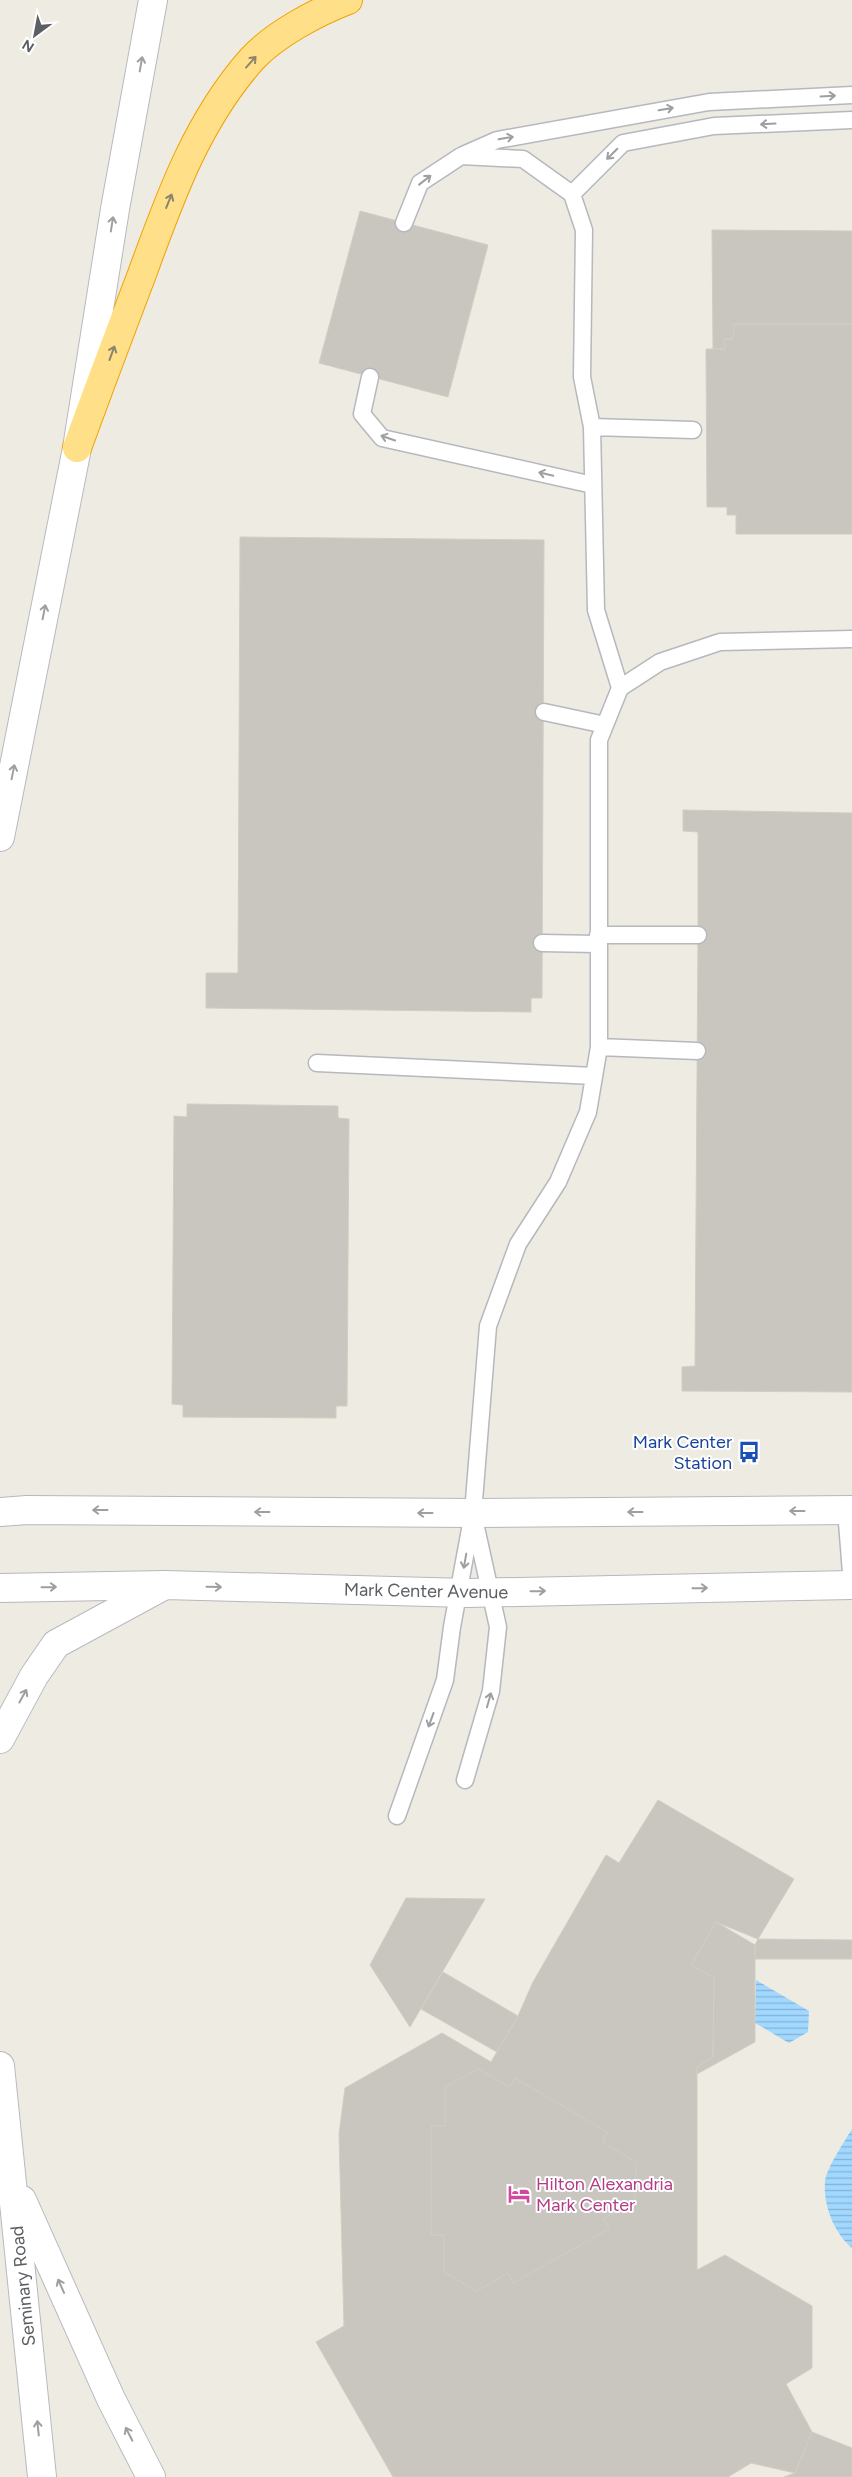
<svg xmlns="http://www.w3.org/2000/svg" width="852" height="2477" font-family="Figtree,sans-serif">
<style>
.water{fill:url(#water-rules)}
.building{fill:#c9c6bf;stroke:#d3cdc1}
.lines{fill:none;stroke-linecap:round;stroke-linejoin:round}
.lane-casing{stroke:#b5b8bd;stroke-width:19}
.street-casing{stroke:#b5b8bd;stroke-width:30}
.secondary-casing{stroke:#b6babf;stroke-width:30}
.highway-casing{stroke:#f0a100;stroke-width:30}
.lane{stroke:#fff;stroke-width:16}
.street{stroke:#fff;stroke-width:28}
.secondary{stroke:#fff;stroke-width:28}
.highway{stroke:#ffdf88;stroke-width:28}
.oneway{stroke:#8c856e}
.oneway2{stroke:#9d9fa1}
.labels{text-anchor:middle;dominant-baseline:central;stroke-width:4;stroke-linejoin:round;paint-order:stroke}
.transit-label{font-size:18px;fill:#164399;stroke:#fff;text-anchor:end}
.street-label{font-size:18px;fill:#5b5f63;stroke:#fff}
.hotel-label{font-size:18px;fill:#b23c85;stroke:#fff;text-anchor:start}
</style>
<defs>
<pattern id="water-rules" width="6" height="5" patternUnits="userSpaceOnUse" patternTransform="scale(1.25)"><rect width="6" height="5" fill="#a1d8ff"/><path d="M0 2.5h6" fill="none" stroke="#86b2d2"/></pattern>
</defs>
<rect width="100%" height="100%" fill="#eeebe2"/>
<path class="water" d="M 756,1980 L 809,2011 L 808,2032 L 789,2043 L 755,2023 Z
M 852,2129 L 852,2248 C 834,2233 823,2205 825,2181 C 827,2167 845,2141 852,2129 Z"/>
<path class="building" d="M 360,211 L 488,245 L 448,397 L 319,363 Z
M 712,230 L 852,231 L 852,324 L 734,324 L 733,339 L 724,339 L 725,349 L 713,349 Z
M 734,324 L 852,324 L 852,534 L 736,534 L 736,515 L 727,515 L 727,507 L 707,507 L 706,349 L 725,349 L 724,339 L 733,339 Z
M 240,537 L 544,540 L 542,998 L 531,998 L 531,1012 L 206,1008 L 206,973 L 238,973 Z
M 683,810 L 852,813 L 852,1392 L 682,1391 L 682,1367 L 695,1366 L 698,935 L 698,832 L 683,831 Z
M 187,1104 L 338,1106 L 338,1118 L 349,1119 L 347,1406 L 336,1406 L 336,1418 L 183,1417 L 183,1405 L 172,1404 L 174,1116 L 187,1117 Z
M 658,1800 L 794,1879 L 758,1939 L 716,1922 L 691,1965 L 714,1978 L 713,2057 L 697,2067 L 697,2270 L 725,2255 L 812,2306 L 812,2368 L 786,2384 L 812,2432 L 795,2473 L 751,2463 L 728,2477 L 393,2477 L 316,2342 L 344,2326 L 339,2134 L 345,2088 L 442,2033 L 491,2062 L 518,2016 L 533,1982 L 606,1855 L 619,1863 Z
M 406,1898 L 485,1899 L 410,2027 L 370,1965 Z
M 716,1922 L 755,1945 L 755,2042 L 697,2074 L 697,2067 L 713,2057 L 714,1978 L 691,1965 Z
M 758,1939 L 852,1940 L 852,1959 L 755,1959 L 755,1945 Z
M 443,1972 L 518,2016 L 497,2052 L 421,2009 Z
M 478,2069 L 510,2087 L 515,2078 L 607,2132 L 603,2142 L 636,2162 L 635,2200 L 603,2219 L 609,2229 L 513,2283 L 508,2273 L 477,2291 L 444,2272 L 444,2235 L 431,2235 L 431,2126 L 445,2126 L 445,2087 Z
M 812,2432 L 852,2448 L 852,2477 L 784,2477 L 795,2473 Z"/>
<g class="lines">
<g class="lane-casing">
<path id="lane" d="M 463,155 L 497,140 L 709,102 L 852,95
M 572,194 L 623,143 L 714,126 L 852,120
M 404,223 L 420,183 L 461,156 L 523,159 L 572,194 L 584,230 L 582,377 L 592,427 L 596,610 L 620,688
M 370,377 L 362,414 L 382,438 L 593,485
M 592,427 L 693,430
M 544,712 L 605,725
M 598,935 L 698,935
M 542,943 L 597,944
M 599,1047 L 697,1051
M 317,1063 L 594,1076
M 846,1510 L 852,1585
M 465,1780 L 491,1691 L 498,1627 L 475,1523
M 397,1816 L 445,1680 L 452,1627 L 473,1513 L 488,1326 L 518,1244 L 558,1182 L 588,1112 L 599,1047 L 599,740 L 620,688 L 660,662 L 720,642 L 852,639"/>
</g>
<g class="street-casing">
<path id="street" d="M 0,1512 L 27,1510 L 473,1513 L 852,1510
M 0,1588 L 165,1585 L 467,1593 L 852,1585"/>
</g>
<g class="secondary-casing">
<path id="secondary" d="M 0,837 L 77,448 L 115,209 L 153,0
M 0,1739 L 34,1676 L 56,1644 L 165,1585
M 0,2066 L 42,2477
M 22,2200 L 111,2399 L 151,2477"/>
</g>
<g class="highway-casing">
<path id="highway" d="M 77,448 C 98,390 120,332 142,274 C 170,197 197,121 252,59 C 275,34 317,12 348,0"/>
</g>
<use href="#lane" class="lane"/>
<use href="#street" class="street"/>
<use href="#secondary" class="secondary"/>
<use href="#highway" class="highway"/>
</g>
<defs><path id="oneway-shaft" d="M-6 0H5M1.5-3L5.5 0L1.5 3" fill="none" stroke-width="1.6" stroke-linecap="round" stroke-linejoin="round" transform="scale(1.25)"/></defs>
<g class="oneway">
<use href="#oneway-shaft" transform="translate(251 62) rotate(-48)"/>
<use href="#oneway-shaft" transform="translate(169 201) rotate(-68)"/>
<use href="#oneway-shaft" transform="translate(112 353) rotate(-70)"/>
</g>
<g class="oneway2">
<use href="#oneway-shaft" transform="translate(141 64) rotate(-80)"/>
<use href="#oneway-shaft" transform="translate(828 96) rotate(-3)"/>
<use href="#oneway-shaft" transform="translate(666 109) rotate(-10)"/>
<use href="#oneway-shaft" transform="translate(768 124) rotate(177)"/>
<use href="#oneway-shaft" transform="translate(506 138) rotate(-10)"/>
<use href="#oneway-shaft" transform="translate(612 154) rotate(135)"/>
<use href="#oneway-shaft" transform="translate(425 180) rotate(-38)"/>
<use href="#oneway-shaft" transform="translate(112 224) rotate(-81)"/>
<use href="#oneway-shaft" transform="translate(388 438) rotate(-161)"/>
<use href="#oneway-shaft" transform="translate(546 474) rotate(-167)"/>
<use href="#oneway-shaft" transform="translate(44 612) rotate(-79)"/>
<use href="#oneway-shaft" transform="translate(13 772) rotate(-79)"/>
<use href="#oneway-shaft" transform="translate(100 1510) rotate(-180)"/>
<use href="#oneway-shaft" transform="translate(797 1511) rotate(180)"/>
<use href="#oneway-shaft" transform="translate(262 1512) rotate(-180)"/>
<use href="#oneway-shaft" transform="translate(635 1512) rotate(180)"/>
<use href="#oneway-shaft" transform="translate(425 1513) rotate(-180)"/>
<use href="#oneway-shaft" transform="translate(465 1561) rotate(100)"/>
<use href="#oneway-shaft" transform="translate(49 1587) rotate(-1)"/>
<use href="#oneway-shaft" transform="translate(214 1587) rotate(1)"/>
<use href="#oneway-shaft" transform="translate(700 1588) rotate(-1)"/>
<use href="#oneway-shaft" transform="translate(538 1591) rotate(-1)"/>
<use href="#oneway-shaft" transform="translate(23 1696) rotate(-61)"/>
<use href="#oneway-shaft" transform="translate(489 1700) rotate(-74)"/>
<use href="#oneway-shaft" transform="translate(431 1720) rotate(110)"/>
<use href="#oneway-shaft" transform="translate(61 2286) rotate(-114)"/>
<use href="#oneway-shaft" transform="translate(38 2428) rotate(-96)"/>
<use href="#oneway-shaft" transform="translate(129 2434) rotate(-117)"/>
</g>
<defs>
<g id="bus-bare" transform="scale(1.725)"><path d="M-5-6H5V4H4V6H2V4H-2V6H-4V4H-5ZM-3.5-4V0h7V-4ZM-3.5 1.2v1.5H-2V1.2ZM2 1.2v1.5H3.5V1.2Z" fill="#1a4fb4" stroke="#fff" stroke-width="2.5" paint-order="stroke"/></g>
<g id="hotel-bare" transform="scale(1.725)"><path d="M-6-4.5h1.5V1H6V5H4.5V3h-9V5H-6ZM-4 0a1.8 1.8 0 1 1 3.6 0ZM.5 0V-2.5h3Q6-2.5 6 0Z" fill="#d1479c" stroke="#fff" stroke-width="2.5" paint-order="stroke"/></g>
</defs>
<g fill-rule="evenodd">
<use href="#bus-bare" x="749" y="1452"/>
<use href="#hotel-bare" x="519" y="2194"/>
</g>
<g class="labels">
<g class="transit-label">
<text x="732" y="1442">Mark Center<tspan x="732" dy="21">Station</tspan></text>
</g>
<g class="street-label">
<text transform="translate(426 1591) rotate(1)">Mark Center Avenue</text>
<text transform="translate(23 2286) rotate(-96)">Seminary Road</text>
</g>
<g class="hotel-label">
<text x="536" y="2184">Hilton Alexandria<tspan x="536" dy="21">Mark Center</tspan></text>
</g>
</g>
<g transform="translate(35 35) rotate(212)" stroke="#ffffff" stroke-width="4" paint-order="stroke">
<path d="M0-4L9 19L0 12L-9 19Z" fill="#5b5f63"/>
<text y="-8" font-size="14" font-weight="bold" text-anchor="middle" fill="#5b5f63">N</text>
</g>
</svg>
